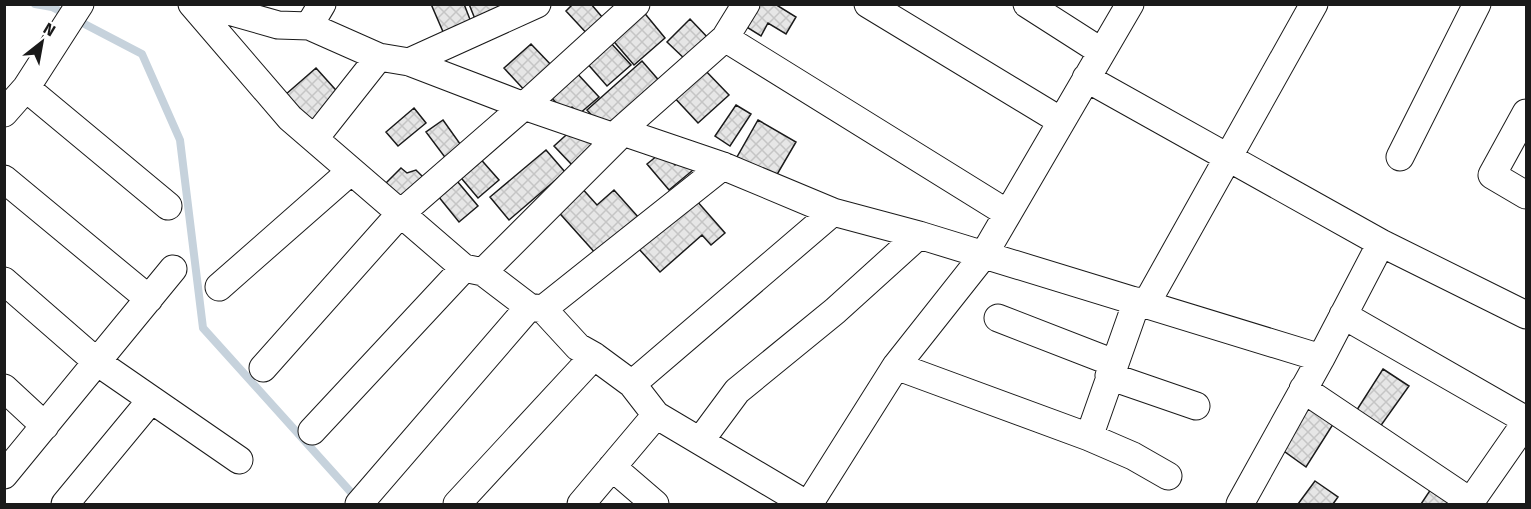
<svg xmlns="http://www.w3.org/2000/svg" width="1531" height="509" font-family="'Fira Sans',sans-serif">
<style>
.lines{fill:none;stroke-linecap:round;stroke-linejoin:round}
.stream{stroke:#c6d2dc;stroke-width:8}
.building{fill:url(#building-cross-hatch);stroke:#1a1a1a;stroke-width:1.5}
.minor-casing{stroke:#1a1a1a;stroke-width:29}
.minor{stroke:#fff;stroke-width:27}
</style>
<defs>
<pattern id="building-cross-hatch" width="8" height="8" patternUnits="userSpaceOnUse" patternTransform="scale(1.5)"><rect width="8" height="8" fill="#e6e6e6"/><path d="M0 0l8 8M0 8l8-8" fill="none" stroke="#c5c5c5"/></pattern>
</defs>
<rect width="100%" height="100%" fill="#fff"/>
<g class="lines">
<path class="stream" d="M 35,4 L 52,7 L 142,54 L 180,140 L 203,328 L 357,499"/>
</g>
<path class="building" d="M 431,4 L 464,4 L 471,22 L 444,34 Z
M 469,4 L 508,4 L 475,19 Z
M 573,4 L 591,4 L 608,24 L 591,38 L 566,11 Z
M 758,4 L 775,4 L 796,17 L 786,34 L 768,23 L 761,36 L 745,26 Z
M 642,10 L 665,38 L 634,65 L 610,37 Z
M 690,19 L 710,40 L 688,62 L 667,42 Z
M 610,42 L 631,65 L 607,86 L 586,62 Z
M 531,44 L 554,68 L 527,93 L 504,68 Z
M 642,61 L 662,84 L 607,132 L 587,110 Z
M 702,67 L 729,95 L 698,123 L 672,95 Z
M 316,68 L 343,98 L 311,125 L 285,95 Z
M 573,69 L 599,97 L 579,114 L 572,107 L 566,113 L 547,93 Z
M 736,105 L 751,114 L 730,146 L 715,136 Z
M 414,108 L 426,123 L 398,146 L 386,132 Z
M 443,120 L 463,148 L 447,160 L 426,132 Z
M 758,120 L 796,142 L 775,178 L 737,157 Z
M 575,127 L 595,148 L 573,166 L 554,146 Z
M 546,150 L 565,172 L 509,220 L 490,197 Z
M 663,151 L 675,165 L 683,158 L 693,170 L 669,190 L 647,164 Z
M 477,155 L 499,180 L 478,198 L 457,173 Z
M 401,168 L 407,173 L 416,170 L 427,181 L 404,205 L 384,185 Z
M 452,175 L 478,206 L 459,222 L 434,191 Z
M 579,185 L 597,205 L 614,190 L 639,218 L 597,255 L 554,207 Z
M 696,200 L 725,233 L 711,245 L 702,235 L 660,272 L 639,249 Z
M 1383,369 L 1409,386 L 1377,431 L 1353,416 Z
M 1312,401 L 1337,418 L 1306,467 L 1281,449 Z
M 1315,481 L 1338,497 L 1333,504 L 1298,504 Z
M 1435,483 L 1455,496 L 1449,504 L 1421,504 Z"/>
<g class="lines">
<g class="minor-casing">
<path id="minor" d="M 192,4 L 290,118 L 464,268 L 483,272 L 529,307 L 543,309 L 578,347 L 594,356 L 632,384 L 656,415 L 806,504
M 204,4 L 278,25 L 309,26 L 379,57 L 409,62 L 524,106 L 617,138 L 620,131 L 723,166 L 833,212 L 919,235 L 1321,358
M 868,4 L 1061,121
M 1027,4 L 1102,52
M 309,26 L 322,4
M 725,38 L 746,4
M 409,62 L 537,4
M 1086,78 L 1381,243 L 1526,315
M 26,88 L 168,206
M 4,113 L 26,88 L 80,4
M 1526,113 L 1492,175 L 1526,195
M 620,131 L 725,38 L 1007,213
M 315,138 L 379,57
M 1400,157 L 1477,4
M 4,179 L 149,299
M 483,272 L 617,138
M 4,281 L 97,362 L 239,460
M 219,287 L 351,171
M 1146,304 L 1314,4
M 543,309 L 723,166
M 1343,315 L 1526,420
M 998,318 L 1114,363
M 896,366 L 1089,437 L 1137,301
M 263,368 L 400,214 L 524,106 L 636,4
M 1109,376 L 1196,406
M 632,384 L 833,212
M 4,388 L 45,426
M 1303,389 L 1471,502
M 312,431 L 464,268
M 1089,437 L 1133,456 L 1168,476
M 700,441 L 737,391 L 835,311 L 919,235
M 612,467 L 655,504
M 4,475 L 173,269
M 65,504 L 151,400
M 359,504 L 529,307
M 457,504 L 594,356
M 581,504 L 656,415
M 809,504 L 896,366 L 983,256 L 1130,4
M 1240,504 L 1321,358 L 1381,243
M 1469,504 L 1526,422"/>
</g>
<use href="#minor" class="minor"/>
</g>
<rect width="1531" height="509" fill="none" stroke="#1a1a1a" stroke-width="12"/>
<g transform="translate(42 42) rotate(31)" stroke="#ffffff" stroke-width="4.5" paint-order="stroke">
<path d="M0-4.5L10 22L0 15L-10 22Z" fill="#1a1a1a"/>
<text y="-9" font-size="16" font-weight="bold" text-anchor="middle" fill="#1a1a1a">N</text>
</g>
</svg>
